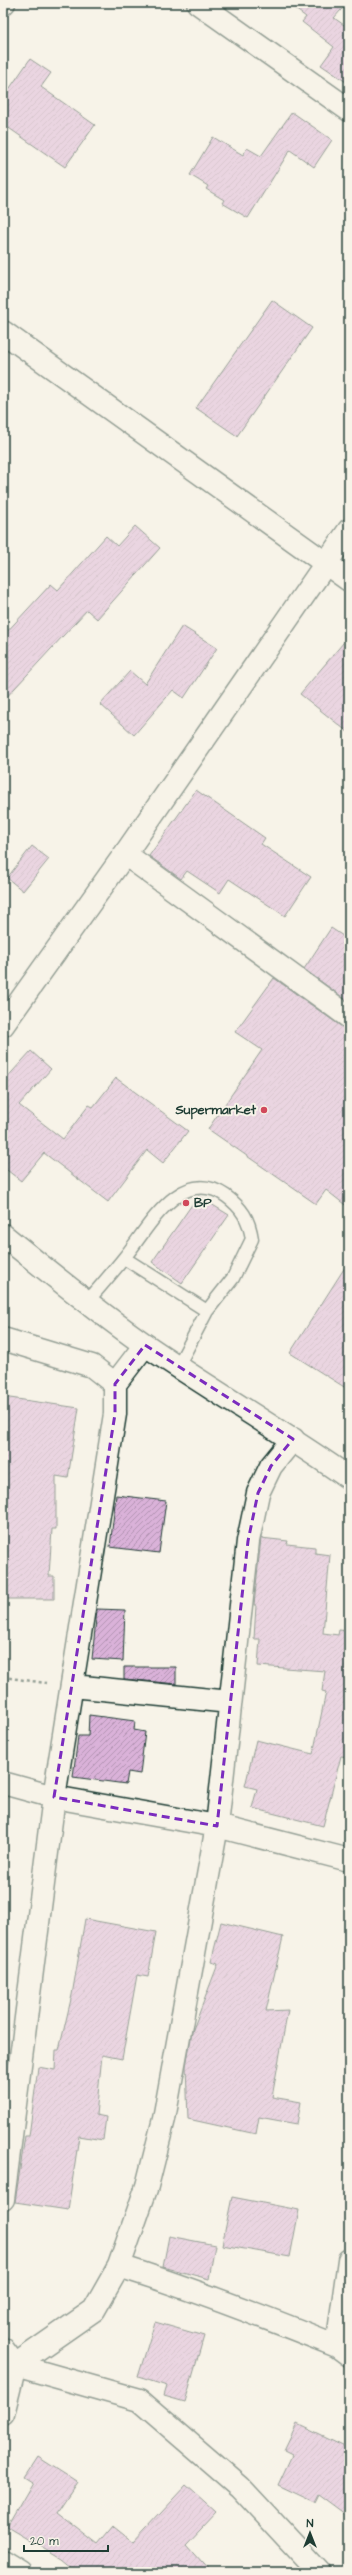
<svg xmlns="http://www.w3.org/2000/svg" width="352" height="2575" font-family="'Architects Daughter',sans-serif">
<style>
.building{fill:url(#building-hatch);stroke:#1f3d34}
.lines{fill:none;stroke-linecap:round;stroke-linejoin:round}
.lane-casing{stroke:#1f3d34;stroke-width:15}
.street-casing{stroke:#1f3d34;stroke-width:25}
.primary-casing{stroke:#1f3d34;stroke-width:25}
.path{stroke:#1f3d34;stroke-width:2.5;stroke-dasharray:3 3;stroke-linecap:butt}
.lane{stroke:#f7f3e8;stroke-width:12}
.street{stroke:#f7f3e8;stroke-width:22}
.primary{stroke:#f7f3e8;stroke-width:22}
.marked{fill:none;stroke:#7b2cbf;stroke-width:3;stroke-dasharray:8 5;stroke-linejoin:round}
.poi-dot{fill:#d1495b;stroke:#f7f3e8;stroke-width:1.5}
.labels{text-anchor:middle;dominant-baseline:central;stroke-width:4;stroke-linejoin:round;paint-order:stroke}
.poi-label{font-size:13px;font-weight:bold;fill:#1f3d34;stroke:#f7f3e8;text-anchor:end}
</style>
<defs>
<pattern id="building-hatch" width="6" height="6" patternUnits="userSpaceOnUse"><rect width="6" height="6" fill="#dab2d9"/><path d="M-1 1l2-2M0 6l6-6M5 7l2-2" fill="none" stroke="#b092b1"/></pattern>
</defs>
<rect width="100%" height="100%" fill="#f7f3e8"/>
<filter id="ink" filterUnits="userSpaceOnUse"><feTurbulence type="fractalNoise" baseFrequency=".025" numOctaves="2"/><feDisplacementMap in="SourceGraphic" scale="8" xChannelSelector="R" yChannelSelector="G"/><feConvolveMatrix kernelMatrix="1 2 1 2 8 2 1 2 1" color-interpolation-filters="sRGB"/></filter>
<g filter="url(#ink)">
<path class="building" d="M 287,3 L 347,3 L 334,18 L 347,27 L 349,25 L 349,84 L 321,65 L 334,47 L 302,22 L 306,17 Z
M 30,59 L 51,73 L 41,87 L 95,125 L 65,167 L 3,124 L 3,98 Z
M 292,112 L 332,140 L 314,167 L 290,150 L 248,218 L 222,203 L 224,200 L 206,189 L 208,186 L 190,175 L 213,137 L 243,155 L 247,148 L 261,156 Z
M 272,300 L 312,328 L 237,436 L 196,408 Z
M 135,526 L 160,548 L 97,619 L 87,610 L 3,701 L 3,636 L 51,584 L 58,590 L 106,536 L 117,546 Z
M 182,626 L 217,648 L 184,698 L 173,690 L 134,735 L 100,704 L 130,671 L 145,684 Z
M 349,636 L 349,733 L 300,694 Z
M 196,790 L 265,838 L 261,844 L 311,877 L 285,916 L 229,879 L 220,893 L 187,871 L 181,879 L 149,856 Z
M 32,846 L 49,859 L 23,891 L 7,878 Z
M 331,928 L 349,940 L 349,1002 L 304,969 Z
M 274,978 L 342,1027 L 349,1029 L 349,1208 L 326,1190 L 316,1204 L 208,1129 L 262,1050 L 235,1032 Z
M 31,1051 L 51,1069 L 19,1105 L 63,1139 L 89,1105 L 93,1107 L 116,1078 L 188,1131 L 163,1163 L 147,1150 L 108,1202 L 44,1153 L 21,1181 L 3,1167 L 3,1082 Z
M 198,1196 L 229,1215 L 182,1283 L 152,1262 Z
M 349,1261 L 349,1390 L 290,1353 Z
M 3,1397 L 79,1408 L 68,1478 L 56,1476 L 56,1529 L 52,1529 L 49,1576 L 54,1576 L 54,1599 L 3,1599 Z
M 116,1495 L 166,1501 L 159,1553 L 110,1547 Z
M 261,1538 L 288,1541 L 287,1544 L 315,1547 L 315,1553 L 330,1555 L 323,1633 L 338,1635 L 339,1630 L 349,1631 L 349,1757 L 341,1756 L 323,1826 L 252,1808 L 257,1789 L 245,1786 L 256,1740 L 313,1754 L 326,1692 L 322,1691 L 325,1671 L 258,1666 L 260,1639 L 254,1639 L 256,1605 L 254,1605 Z
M 97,1609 L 125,1610 L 123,1661 L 92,1659 Z
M 124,1667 L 176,1667 L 176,1684 L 124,1679 Z
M 89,1715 L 135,1721 L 134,1730 L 145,1732 L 140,1774 L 128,1772 L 126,1784 L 73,1777 L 78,1736 L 88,1736 Z
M 85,1919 L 156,1932 L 148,1977 L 137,1975 L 122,2059 L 102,2055 L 96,2115 L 106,2117 L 103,2140 L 79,2136 L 68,2210 L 15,2202 L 25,2136 L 29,2136 L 38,2067 L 55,2070 L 56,2050 L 59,2050 L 72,1995 Z
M 221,1922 L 283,1937 L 266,2011 L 288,2010 L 272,2097 L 301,2102 L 297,2124 L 259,2117 L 256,2134 L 188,2119 L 186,2066 L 192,2032 L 218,1964 L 211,1962 Z
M 232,2197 L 299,2210 L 290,2257 L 222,2245 Z
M 169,2236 L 215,2245 L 209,2279 L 163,2267 Z
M 155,2322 L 204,2336 L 185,2402 L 164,2396 L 167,2386 L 138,2377 Z
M 297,2424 L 349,2449 L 349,2517 L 318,2494 L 314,2502 L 278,2485 L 292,2455 L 284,2451 Z
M 38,2457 L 77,2482 L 57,2512 L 98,2544 L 113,2526 L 133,2542 L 186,2485 L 216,2512 L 186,2544 L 211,2572 L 77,2572 L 61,2559 L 7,2527 L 33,2482 L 25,2477 Z"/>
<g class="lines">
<g class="lane-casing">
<path id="lane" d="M 124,1258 L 207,1311
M 86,1303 C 99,1288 112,1273 124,1258 C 148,1229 180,1164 226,1196 C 242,1208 249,1219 252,1239 L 233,1278 L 207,1311 L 178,1366"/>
</g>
<g class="street-casing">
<path id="street" d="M 198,3 L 349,110
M 3,4 L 4,3
M 3,332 L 349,580
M 125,854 L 349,1017
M 3,1025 L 125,854 L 349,530
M 3,1339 L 92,1366 L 115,1384
M 73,1686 L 230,1702
M 3,1783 L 54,1797 L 217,1826 L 349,1860
M 3,2199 L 54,1797 L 115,1414 L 115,1384 L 145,1345
M 119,2266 C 193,2289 265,2317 337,2346 L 349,2355
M 337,2346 L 349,2260
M 3,2349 L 15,2365 L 139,2400 L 240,2487 L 319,2572
M 3,2414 L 15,2365 L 94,2310 L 119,2266 L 147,2186 L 164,2119 L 217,1826 L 248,1541 L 258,1493 L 271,1466 L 293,1439
M 3,2561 L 21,2572"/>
</g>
<g class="primary-casing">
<path id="primary" d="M 3,1235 C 49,1272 95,1310 144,1344 C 211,1390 282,1431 349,1478"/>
</g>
<path class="path" d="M 3,1677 L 46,1683"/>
<use href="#lane" class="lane"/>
<use href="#street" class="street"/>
<use href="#primary" class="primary"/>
</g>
</g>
<path d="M0 0H352V2575H0ZM 145,1345 L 293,1439 L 271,1466 L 258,1493 L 248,1541 L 217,1826 L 54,1797 L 115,1414 L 115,1384 Z" fill="#f7f3e8" fill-opacity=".55" fill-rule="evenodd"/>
<path class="marked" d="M 145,1345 L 293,1439 L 271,1466 L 258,1493 L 248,1541 L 217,1826 L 54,1797 L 115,1414 L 115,1384 Z"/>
<g class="poi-dot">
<circle cx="264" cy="1110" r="4"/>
<circle cx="186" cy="1203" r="4"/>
</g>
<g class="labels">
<g class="poi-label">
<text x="256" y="1110">Supermarket</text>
<text x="194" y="1203" text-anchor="start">BP</text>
</g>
</g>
<rect width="352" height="2575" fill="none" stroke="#f7f3e8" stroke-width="16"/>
<rect x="8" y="8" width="336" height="2559" fill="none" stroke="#1f3d34" stroke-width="1.5" filter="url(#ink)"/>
<g transform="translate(310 2533)" stroke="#f7f3e8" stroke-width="3" paint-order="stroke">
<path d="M0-3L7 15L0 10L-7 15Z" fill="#1f3d34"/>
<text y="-6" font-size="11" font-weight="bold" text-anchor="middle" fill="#1f3d34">N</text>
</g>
<path d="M24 2545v6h84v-6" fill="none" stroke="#1f3d34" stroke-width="2"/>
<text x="30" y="2545" font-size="12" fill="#1f3d34" stroke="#f7f3e8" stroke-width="3" paint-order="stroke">20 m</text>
</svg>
